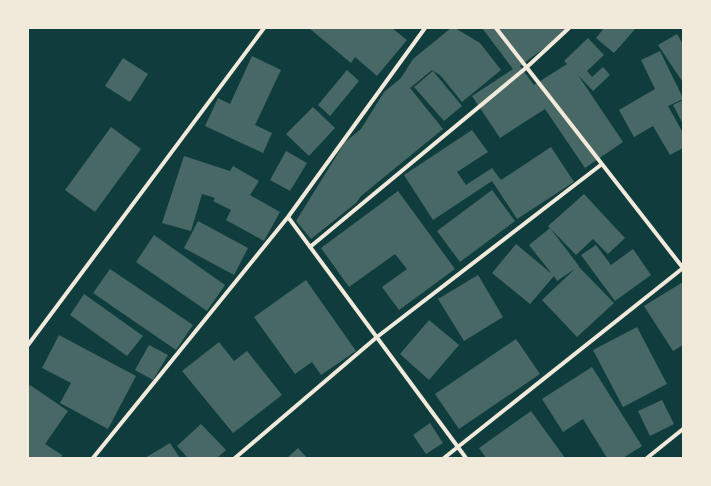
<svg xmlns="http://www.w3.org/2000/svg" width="711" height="486" font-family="'Space Grotesk',sans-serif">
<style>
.building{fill:#486865}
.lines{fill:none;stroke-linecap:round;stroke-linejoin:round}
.minor{stroke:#f1e9da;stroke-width:4}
</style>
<rect width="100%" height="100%" fill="#0f3d3e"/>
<path class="building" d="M 309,28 L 392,28 L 407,40 L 377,76 L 355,57 L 351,63 Z
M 451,28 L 455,28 L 480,43 L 501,70 L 462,102 L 441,76 L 432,70 L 410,88 L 443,129 L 361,196 L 356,203 L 311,239 L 296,221 L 345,142 L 361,129 L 384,92 L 401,78 L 413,59 Z
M 482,28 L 571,28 L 520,66 L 534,85 L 567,64 L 564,61 L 588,38 L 604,55 L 587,71 L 592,77 L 603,67 L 610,75 L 593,91 L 578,75 L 623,142 L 585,168 L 545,109 L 500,138 L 472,96 L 513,69 Z
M 604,28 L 636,28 L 614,53 L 596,38 Z
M 677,34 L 683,44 L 683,80 L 682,81 L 658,45 Z
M 660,51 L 683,98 L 683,99 L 668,106 L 683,133 L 683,148 L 670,155 L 653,126 L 634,137 L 619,110 L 655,89 L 641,60 Z
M 252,56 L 281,70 L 255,125 L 272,133 L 263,153 L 205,126 L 218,98 L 230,104 Z
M 123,58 L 148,74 L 130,102 L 105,86 Z
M 347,70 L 359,81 L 330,116 L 318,105 Z
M 433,71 L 462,106 L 444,121 L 414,87 Z
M 683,100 L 683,124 L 673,105 Z
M 313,107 L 335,128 L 309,156 L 286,134 Z
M 111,127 L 141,149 L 95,212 L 65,190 Z
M 472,130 L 488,152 L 457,172 L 466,185 L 492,168 L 501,180 L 551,147 L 574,182 L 517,219 L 492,181 L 433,220 L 404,175 Z
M 286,151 L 307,163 L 290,191 L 270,180 Z
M 184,156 L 230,171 L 233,166 L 259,181 L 250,195 L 280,212 L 264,241 L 226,220 L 231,210 L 213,201 L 215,198 L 202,194 L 191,231 L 162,223 Z
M 492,190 L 515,221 L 460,262 L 437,231 Z
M 398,191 L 455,269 L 399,310 L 382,287 L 407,269 L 395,254 L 349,287 L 321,248 Z
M 584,194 L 625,238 L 608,254 L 593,239 L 576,255 L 548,226 Z
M 198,221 L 248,248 L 234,275 L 184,248 Z
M 550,228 L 579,266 L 557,281 L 554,276 L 530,304 L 492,273 L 516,244 L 552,274 L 529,245 Z
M 154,235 L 225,285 L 207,311 L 136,262 Z
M 596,245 L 611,265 L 633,249 L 651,275 L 615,301 L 581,255 Z
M 578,266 L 614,303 L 577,337 L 542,300 Z
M 110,269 L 193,325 L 176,350 L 93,293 Z
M 478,275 L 503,317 L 464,341 L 438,299 Z
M 306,280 L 356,351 L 321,375 L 312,362 L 295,374 L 254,317 Z
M 683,282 L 683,345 L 673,351 L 644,306 Z
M 84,294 L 143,336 L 127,356 L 70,315 Z
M 429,320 L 459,345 L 429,380 L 400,354 Z
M 637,327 L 667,384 L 623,407 L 593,350 Z
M 59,335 L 136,376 L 108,429 L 60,403 L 71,383 L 42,368 Z
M 516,339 L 540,374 L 459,429 L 435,394 Z
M 219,342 L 234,361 L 247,351 L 282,395 L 233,433 L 182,371 Z
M 149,345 L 168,355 L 153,380 L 135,370 Z
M 592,367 L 642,446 L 623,458 L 607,458 L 583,419 L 563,432 L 542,399 Z
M 30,385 L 68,411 L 45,444 L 62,455 L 61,458 L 28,458 L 28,388 Z
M 662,400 L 674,424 L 650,436 L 638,411 Z
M 531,411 L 565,458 L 486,458 L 479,448 Z
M 430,423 L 443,443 L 426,454 L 413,435 Z
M 201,424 L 226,450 L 217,458 L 188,458 L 177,446 Z
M 170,443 L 180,458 L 145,458 Z
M 298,448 L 307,458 L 287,458 Z"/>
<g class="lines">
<path class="minor" d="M 496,28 L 683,268
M 288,217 L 466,458
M 310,247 L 527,67 L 569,28
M 28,345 L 264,28
M 93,458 L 288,217 L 425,28
M 235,458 L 377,337 L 602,164
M 444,458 L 683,268
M 647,458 L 683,429"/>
</g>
<rect width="711" height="486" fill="none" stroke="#f1e9da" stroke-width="58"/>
</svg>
